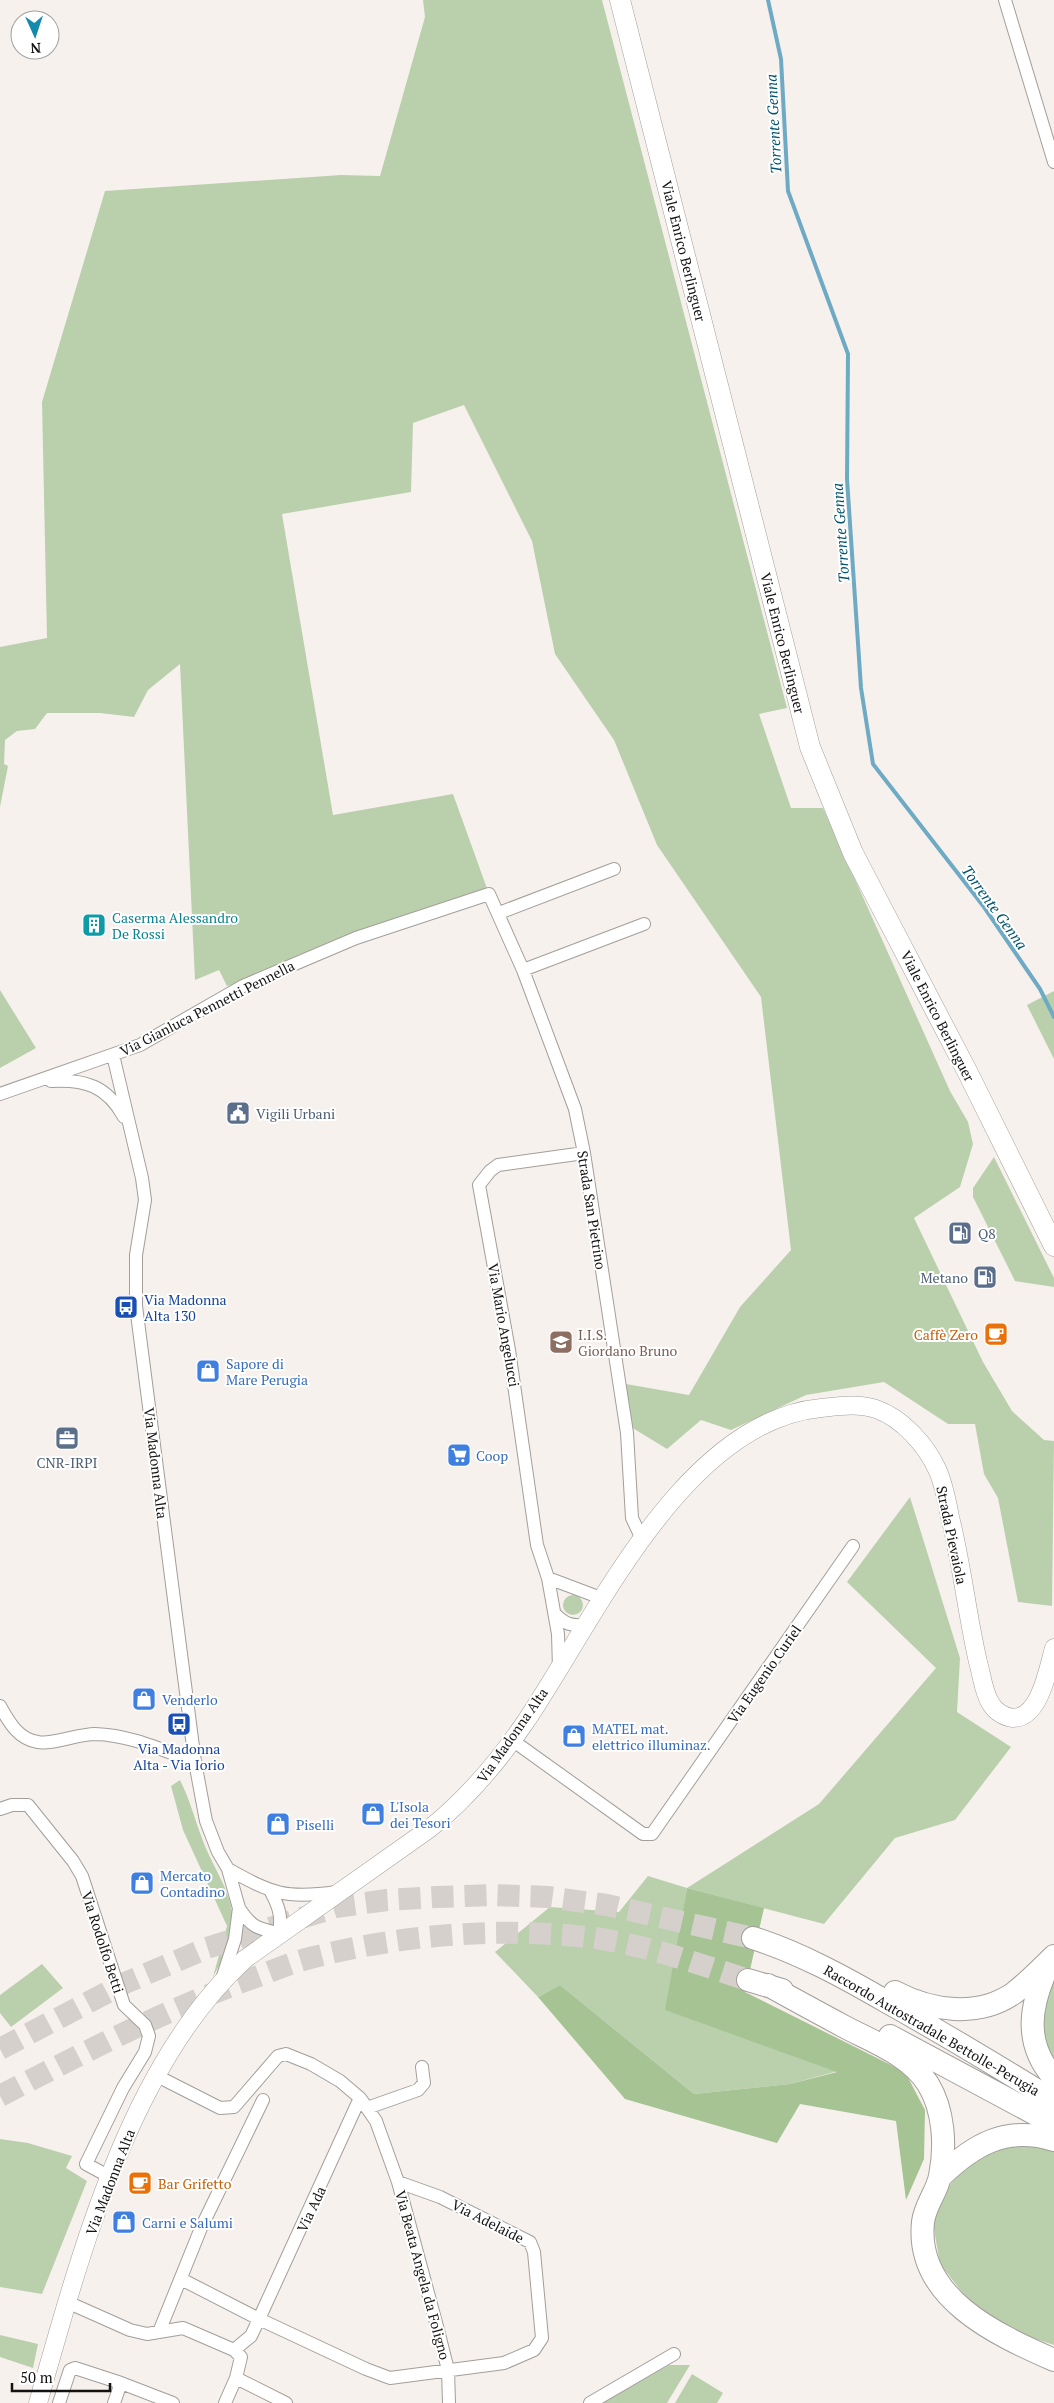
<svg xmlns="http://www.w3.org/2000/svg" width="1054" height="2403" font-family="'PT Serif',serif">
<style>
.green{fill:#bad0ac}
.forest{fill:#a5c393}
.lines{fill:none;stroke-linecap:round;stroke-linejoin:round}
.stream{stroke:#6faac5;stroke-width:4}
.highway-tunnel{stroke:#d5d0cc;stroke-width:22;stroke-dasharray:22 11;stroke-linecap:butt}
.street-casing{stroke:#a39e9a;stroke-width:14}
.secondary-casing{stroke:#a39e9a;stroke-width:19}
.primary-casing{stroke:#a39e9a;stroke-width:21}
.highway-casing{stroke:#a39e9a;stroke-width:24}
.street{stroke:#fff;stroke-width:12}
.secondary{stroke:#fff;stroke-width:18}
.primary{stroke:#fff;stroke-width:20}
.highway{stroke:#fff;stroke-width:22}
.labels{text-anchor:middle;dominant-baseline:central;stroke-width:4;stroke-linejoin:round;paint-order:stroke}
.street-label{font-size:14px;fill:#151312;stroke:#fff}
.culture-label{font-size:14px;fill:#0d838f;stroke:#fff;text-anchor:start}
.service-label{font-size:14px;fill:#4e5e75;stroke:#fff;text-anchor:start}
.transit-label{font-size:14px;fill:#164399;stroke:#fff;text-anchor:start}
.education-label{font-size:14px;fill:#785e54;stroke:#fff;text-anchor:start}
.food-label{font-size:14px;fill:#c56008;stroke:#fff;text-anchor:end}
.shop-label{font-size:14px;fill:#366cbe;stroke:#fff;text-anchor:start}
.water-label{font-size:15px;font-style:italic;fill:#00536e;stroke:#fff}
</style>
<rect width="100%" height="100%" fill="#f7f1ed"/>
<path class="green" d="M 423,0 L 602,0 L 787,708 L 759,714 L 791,808 L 823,808 L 950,1091 L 968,1122 L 973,1144 L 960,1187 L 914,1218 L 983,1362 L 1012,1411 L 1044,1440 L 1054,1441 L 1052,1606 L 1018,1602 L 998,1498 L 984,1474 L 975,1424 L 948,1424 L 884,1382 L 806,1395 L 731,1430 L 701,1420 L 667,1449 L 631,1427 L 626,1384 L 689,1395 L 740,1307 L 791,1250 L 761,997 L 657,845 L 614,740 L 555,654 L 532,541 L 464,405 L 413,423 L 411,492 L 282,514 L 333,815 L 453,794 L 489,894 L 258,980 L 227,986 L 219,970 L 195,980 L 180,664 L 148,690 L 134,717 L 100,713 L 47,713 L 35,729 L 17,731 L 5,740 L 4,764 L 8,766 L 0,807 L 0,647 L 47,638 L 42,402 L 105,191 L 341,175 L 380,176 L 425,17 Z
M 0,990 L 36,1048 L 0,1068 Z
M 1054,991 L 1054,1059 L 1027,1005 Z
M 994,1157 L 1054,1278 L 1054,1287 L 1015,1281 L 973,1197 L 973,1188 Z
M 910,1497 L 960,1658 L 957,1712 L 1011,1747 L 955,1820 L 895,1838 L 824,1924 L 687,1888 L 666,2010 L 838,2071 L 790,2084 L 694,2094 L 560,1985 L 538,1997 L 495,1952 L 550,1907 L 619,1912 L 648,1876 L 687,1888 L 819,1804 L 936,1668 L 847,1582 Z
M563 1605a10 10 0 1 1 20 0a10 10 0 1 1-20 0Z
M 180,1780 C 190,1800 195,1820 203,1841 C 217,1878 243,1904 229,1947 C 225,1957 218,1967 213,1977 L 227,1926 L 183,1830 L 171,1786 Z
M 42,1964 L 63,1988 L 11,2027 L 0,2013 L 0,1995 Z
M 1054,1972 L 1054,2069 L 1040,2031 Z
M 0,2139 L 28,2143 L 72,2156 L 66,2168 L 87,2181 L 42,2294 L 0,2287 Z
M 1013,2143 L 1054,2150 L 1054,2345 L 1027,2336 L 972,2305 L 940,2264 L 932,2218 L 948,2187 L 972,2160 Z
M 0,2335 L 38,2344 L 33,2368 L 0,2357 Z
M 669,2365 L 690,2365 L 667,2403 L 602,2403 Z
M 692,2374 L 723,2393 L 717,2403 L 675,2403 Z"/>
<path class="forest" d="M 687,1888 L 764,1908 L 745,1992 L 905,2072 L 925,2110 L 924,2159 L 906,2200 L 896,2121 L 800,2104 L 777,2143 L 625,2099 L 538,1997 L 560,1985 L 694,2094 L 790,2084 L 837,2072 L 665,2010 Z"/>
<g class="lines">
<path class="stream" d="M 768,0 L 781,59 L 788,191 L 848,354 L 847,479 L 861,688 L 873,764 L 984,907 L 1040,989 L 1054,1017"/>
<path class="highway-tunnel" d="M 0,2049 L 125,1983 L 207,1948 L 336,1907 L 387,1900 L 437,1897 L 493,1895 L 548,1897 L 607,1905 L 753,1938
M 0,2096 C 83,2053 163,2011 250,1979 C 270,1972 290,1963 310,1958 C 400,1935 496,1927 588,1937 C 643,1944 696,1963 748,1980"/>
<g class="street-casing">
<path id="street" d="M 1005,0 L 1054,162
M 499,913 L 614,869
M 523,970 L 644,924
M 113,1055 L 142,1178 L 145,1200 L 136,1255 L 136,1306 L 195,1762 L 206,1821 L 218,1852 L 228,1869 L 239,1908 L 235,1939 L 222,1979
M 51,1081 C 85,1079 107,1086 124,1117
M 0,1094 L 140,1045 L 243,986 L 356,938 L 489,894 L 523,970 L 575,1109 L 584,1153 L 627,1433 L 632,1518 L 642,1539
M 548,1578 L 537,1545 L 509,1350 L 479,1185 L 490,1171 L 498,1165 L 584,1153
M 555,1614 C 565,1624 571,1626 584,1625
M 559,1668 L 558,1634 L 548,1578 L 601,1598
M 0,1706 C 9,1722 18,1739 38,1742 C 51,1745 78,1734 95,1734 C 130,1735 162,1750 195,1762
M 512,1740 L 643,1834 L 652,1834 L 853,1546
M 0,1809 L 12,1805 L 28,1805 L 73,1861 L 82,1876 L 124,2005 L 145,2025 L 149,2036 L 145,2052 L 123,2088 L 86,2164 L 110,2177
M 228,1869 C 273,1894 285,1899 337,1892
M 239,1908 C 251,1927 258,1929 279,1933 C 282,1916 279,1907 271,1892
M 157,2076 L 220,2108 L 234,2107 L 278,2056 L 286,2054 L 311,2064 L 340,2081 L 360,2098 L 376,2121 L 398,2182 L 438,2330 L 448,2370 L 449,2403
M 367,2108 L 418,2090 L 424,2083 L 422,2067
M 181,2279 L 259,2319 L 360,2098
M 67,2302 L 130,2330 L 147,2334 L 183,2328 L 234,2350 L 251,2336 L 259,2319 L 366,2369 L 390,2378 L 504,2363 L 534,2350 L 542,2338 L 534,2252 L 530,2242 L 440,2197 L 398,2182
M 159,2332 L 201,2228 L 263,2100
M 236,2378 L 286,2403
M 59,2403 L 70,2370 L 75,2368 L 121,2383 L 173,2403
M 114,2403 L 121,2383
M 225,2403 L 236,2378 L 241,2357 L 234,2350
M 590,2403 L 674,2354"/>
</g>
<g class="secondary-casing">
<path id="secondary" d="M 38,2403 C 80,2256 129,2065 245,1959 L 429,1829 C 467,1799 497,1763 524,1724 C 594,1622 682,1421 821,1408 C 839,1406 858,1403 876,1409 C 902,1418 926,1445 937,1469 C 944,1484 947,1501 950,1517 C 962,1565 967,1614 978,1662 C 982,1675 983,1692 991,1704 C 995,1711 1004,1717 1013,1718 C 1040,1718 1048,1669 1054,1648"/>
</g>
<g class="primary-casing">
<path id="primary" d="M 620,0 L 810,747 L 853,853 L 968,1073 L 1054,1246"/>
</g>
<g class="highway-casing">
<path id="highway" d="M 753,1938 C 800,1953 844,1977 887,2002 C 943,2033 999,2067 1054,2101
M 1048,1966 C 1030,2005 1023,2043 1054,2078
M 748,1980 L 782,1990
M 768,1985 C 793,1999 819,2013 845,2027 C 873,2042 910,2055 928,2084 C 944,2110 946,2146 940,2176 C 937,2192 925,2205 923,2222 C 915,2298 997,2335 1054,2360
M 895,1992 C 931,2011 978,2018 1014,1993 C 1028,1982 1041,1969 1054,1956
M 890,2036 L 1054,2124
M 940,2177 C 973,2145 1006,2125 1054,2140"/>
</g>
<use href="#street" class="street"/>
<use href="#secondary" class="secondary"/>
<use href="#primary" class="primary"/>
<use href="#highway" class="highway"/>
</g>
<defs>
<g id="building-square" transform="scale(1.25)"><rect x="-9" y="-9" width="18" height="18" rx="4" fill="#0f9aa8" stroke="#fff"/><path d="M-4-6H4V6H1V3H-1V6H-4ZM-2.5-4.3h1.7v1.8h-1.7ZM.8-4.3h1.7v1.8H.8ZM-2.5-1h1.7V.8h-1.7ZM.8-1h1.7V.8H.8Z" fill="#fff"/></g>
<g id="civic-square" transform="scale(1.25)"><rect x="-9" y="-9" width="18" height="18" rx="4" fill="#5c6f8a" stroke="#fff"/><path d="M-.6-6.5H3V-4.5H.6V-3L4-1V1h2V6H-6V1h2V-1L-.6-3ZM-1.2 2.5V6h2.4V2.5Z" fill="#fff"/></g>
<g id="fuel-square" transform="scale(1.25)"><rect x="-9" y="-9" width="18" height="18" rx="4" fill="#5c6f8a" stroke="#fff"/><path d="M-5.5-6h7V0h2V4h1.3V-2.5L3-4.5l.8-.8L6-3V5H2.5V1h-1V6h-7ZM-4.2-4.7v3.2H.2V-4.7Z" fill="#fff"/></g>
<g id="bus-square" transform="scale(1.25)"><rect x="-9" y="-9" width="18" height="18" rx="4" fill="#1a4fb4" stroke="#fff"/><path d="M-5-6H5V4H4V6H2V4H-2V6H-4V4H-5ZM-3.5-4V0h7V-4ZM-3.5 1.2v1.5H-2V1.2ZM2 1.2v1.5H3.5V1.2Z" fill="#fff"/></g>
<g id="cafe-square" transform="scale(1.25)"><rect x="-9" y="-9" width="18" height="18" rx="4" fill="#e8710a" stroke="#fff"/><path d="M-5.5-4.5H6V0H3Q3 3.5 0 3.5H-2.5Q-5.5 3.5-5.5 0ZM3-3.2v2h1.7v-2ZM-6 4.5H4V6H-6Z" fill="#fff"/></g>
<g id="school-square" transform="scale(1.25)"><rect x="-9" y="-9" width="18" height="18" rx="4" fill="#8d6e63" stroke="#fff"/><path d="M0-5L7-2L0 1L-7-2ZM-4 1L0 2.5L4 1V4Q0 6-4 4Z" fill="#fff"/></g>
<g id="shop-square" transform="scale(1.25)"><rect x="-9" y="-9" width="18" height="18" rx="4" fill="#3f7fe0" stroke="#fff"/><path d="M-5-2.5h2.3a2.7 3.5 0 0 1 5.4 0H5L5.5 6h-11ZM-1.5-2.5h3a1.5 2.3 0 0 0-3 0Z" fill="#fff"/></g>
<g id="office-square" transform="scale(1.25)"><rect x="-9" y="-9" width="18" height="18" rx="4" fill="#5c6f8a" stroke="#fff"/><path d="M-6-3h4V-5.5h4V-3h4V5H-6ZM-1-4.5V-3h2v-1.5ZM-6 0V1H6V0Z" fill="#fff"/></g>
<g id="supermarket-square" transform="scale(1.25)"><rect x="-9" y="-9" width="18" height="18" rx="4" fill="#3f7fe0" stroke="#fff"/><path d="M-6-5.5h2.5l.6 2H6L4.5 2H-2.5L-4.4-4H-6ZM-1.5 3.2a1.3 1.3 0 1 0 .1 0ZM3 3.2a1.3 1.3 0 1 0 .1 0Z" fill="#fff"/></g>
</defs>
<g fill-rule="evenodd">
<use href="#building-square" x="94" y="925"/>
<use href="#civic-square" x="238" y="1113"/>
<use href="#fuel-square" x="960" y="1233"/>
<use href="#fuel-square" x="985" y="1277"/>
<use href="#bus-square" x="126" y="1307"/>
<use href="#cafe-square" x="996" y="1334"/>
<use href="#school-square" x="561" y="1342"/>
<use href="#shop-square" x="208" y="1371"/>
<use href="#office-square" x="67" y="1438"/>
<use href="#supermarket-square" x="459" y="1455"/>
<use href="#shop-square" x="144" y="1699"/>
<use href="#bus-square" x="179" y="1724"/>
<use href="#shop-square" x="574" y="1736"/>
<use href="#shop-square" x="373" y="1814"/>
<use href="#shop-square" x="278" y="1824"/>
<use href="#shop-square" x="142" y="1883"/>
<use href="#cafe-square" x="140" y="2183"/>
<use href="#shop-square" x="124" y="2222"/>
</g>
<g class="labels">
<g class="street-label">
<text transform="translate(684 251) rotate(76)">Viale Enrico Berlinguer</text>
<text transform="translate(783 643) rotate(76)">Viale Enrico Berlinguer</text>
<text transform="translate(207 1008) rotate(-27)">Via Gianluca Pennetti Pennella</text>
<text transform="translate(938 1016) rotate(63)">Viale Enrico Berlinguer</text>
<text transform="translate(592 1210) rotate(81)">Strada San Pietrino</text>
<text transform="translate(504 1325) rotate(80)">Via Mario Angelucci</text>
<text transform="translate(156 1463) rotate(83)">Via Madonna Alta</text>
<text transform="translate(952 1535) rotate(78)">Strada Pievaiola</text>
<text transform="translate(764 1674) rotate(-55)">Via Eugenio Curiel</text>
<text transform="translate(512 1735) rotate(-55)">Via Madonna Alta</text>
<text transform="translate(103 1942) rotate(72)">Via Rodolfo Betti</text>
<text transform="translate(932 2030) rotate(30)">Raccordo Autostradale Bettolle-Perugia</text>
<text transform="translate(110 2182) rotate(-69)">Via Madonna Alta</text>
<text transform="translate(311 2209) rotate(-65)">Via Ada</text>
<text transform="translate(488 2221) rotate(27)">Via Adelaide</text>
<text transform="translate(423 2275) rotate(75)">Via Beata Angela da Foligno</text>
</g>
<g class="culture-label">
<text x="112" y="917">Caserma Alessandro<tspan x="112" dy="16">De Rossi</tspan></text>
</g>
<g class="service-label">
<text x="256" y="1113">Vigili Urbani</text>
<text x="978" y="1233">Q8</text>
<text x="968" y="1277" text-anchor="end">Metano</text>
<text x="67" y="1462" text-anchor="middle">CNR-IRPI</text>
</g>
<g class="transit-label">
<text x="144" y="1299">Via Madonna<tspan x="144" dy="16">Alta 130</tspan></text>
<text x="179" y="1748" text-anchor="middle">Via Madonna<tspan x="179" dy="16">Alta - Via Iorio</tspan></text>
</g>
<g class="education-label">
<text x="578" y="1334">I.I.S.<tspan x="578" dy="16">Giordano Bruno</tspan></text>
</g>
<g class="food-label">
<text x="978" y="1334">Caffè Zero</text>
<text x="158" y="2183" text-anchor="start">Bar Grifetto</text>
</g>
<g class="shop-label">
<text x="226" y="1363">Sapore di<tspan x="226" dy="16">Mare Perugia</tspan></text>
<text x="476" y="1455">Coop</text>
<text x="162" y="1699">Venderlo</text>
<text x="592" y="1728">MATEL mat.<tspan x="592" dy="16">elettrico illuminaz.</tspan></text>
<text x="390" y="1806">L'Isola<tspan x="390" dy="16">dei Tesori</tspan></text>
<text x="296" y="1824">Piselli</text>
<text x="160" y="1875">Mercato<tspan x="160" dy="16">Contadino</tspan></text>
<text x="142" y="2222">Carni e Salumi</text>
</g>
<g class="water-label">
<text transform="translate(773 124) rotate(-93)">Torrente Genna</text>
<text transform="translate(840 533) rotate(-94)">Torrente Genna</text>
<text transform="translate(995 907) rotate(54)">Torrente Genna</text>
</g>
</g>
<g transform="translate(35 35) rotate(177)"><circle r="24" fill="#ffffff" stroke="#a1a1a0"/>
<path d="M0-4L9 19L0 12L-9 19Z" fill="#138bae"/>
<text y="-8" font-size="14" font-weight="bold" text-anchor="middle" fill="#151312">N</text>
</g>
<path d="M12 2383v8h98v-8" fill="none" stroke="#151312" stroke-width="2.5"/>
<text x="20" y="2383" font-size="15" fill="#151312" stroke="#ffffff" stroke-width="4" paint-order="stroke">50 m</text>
</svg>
